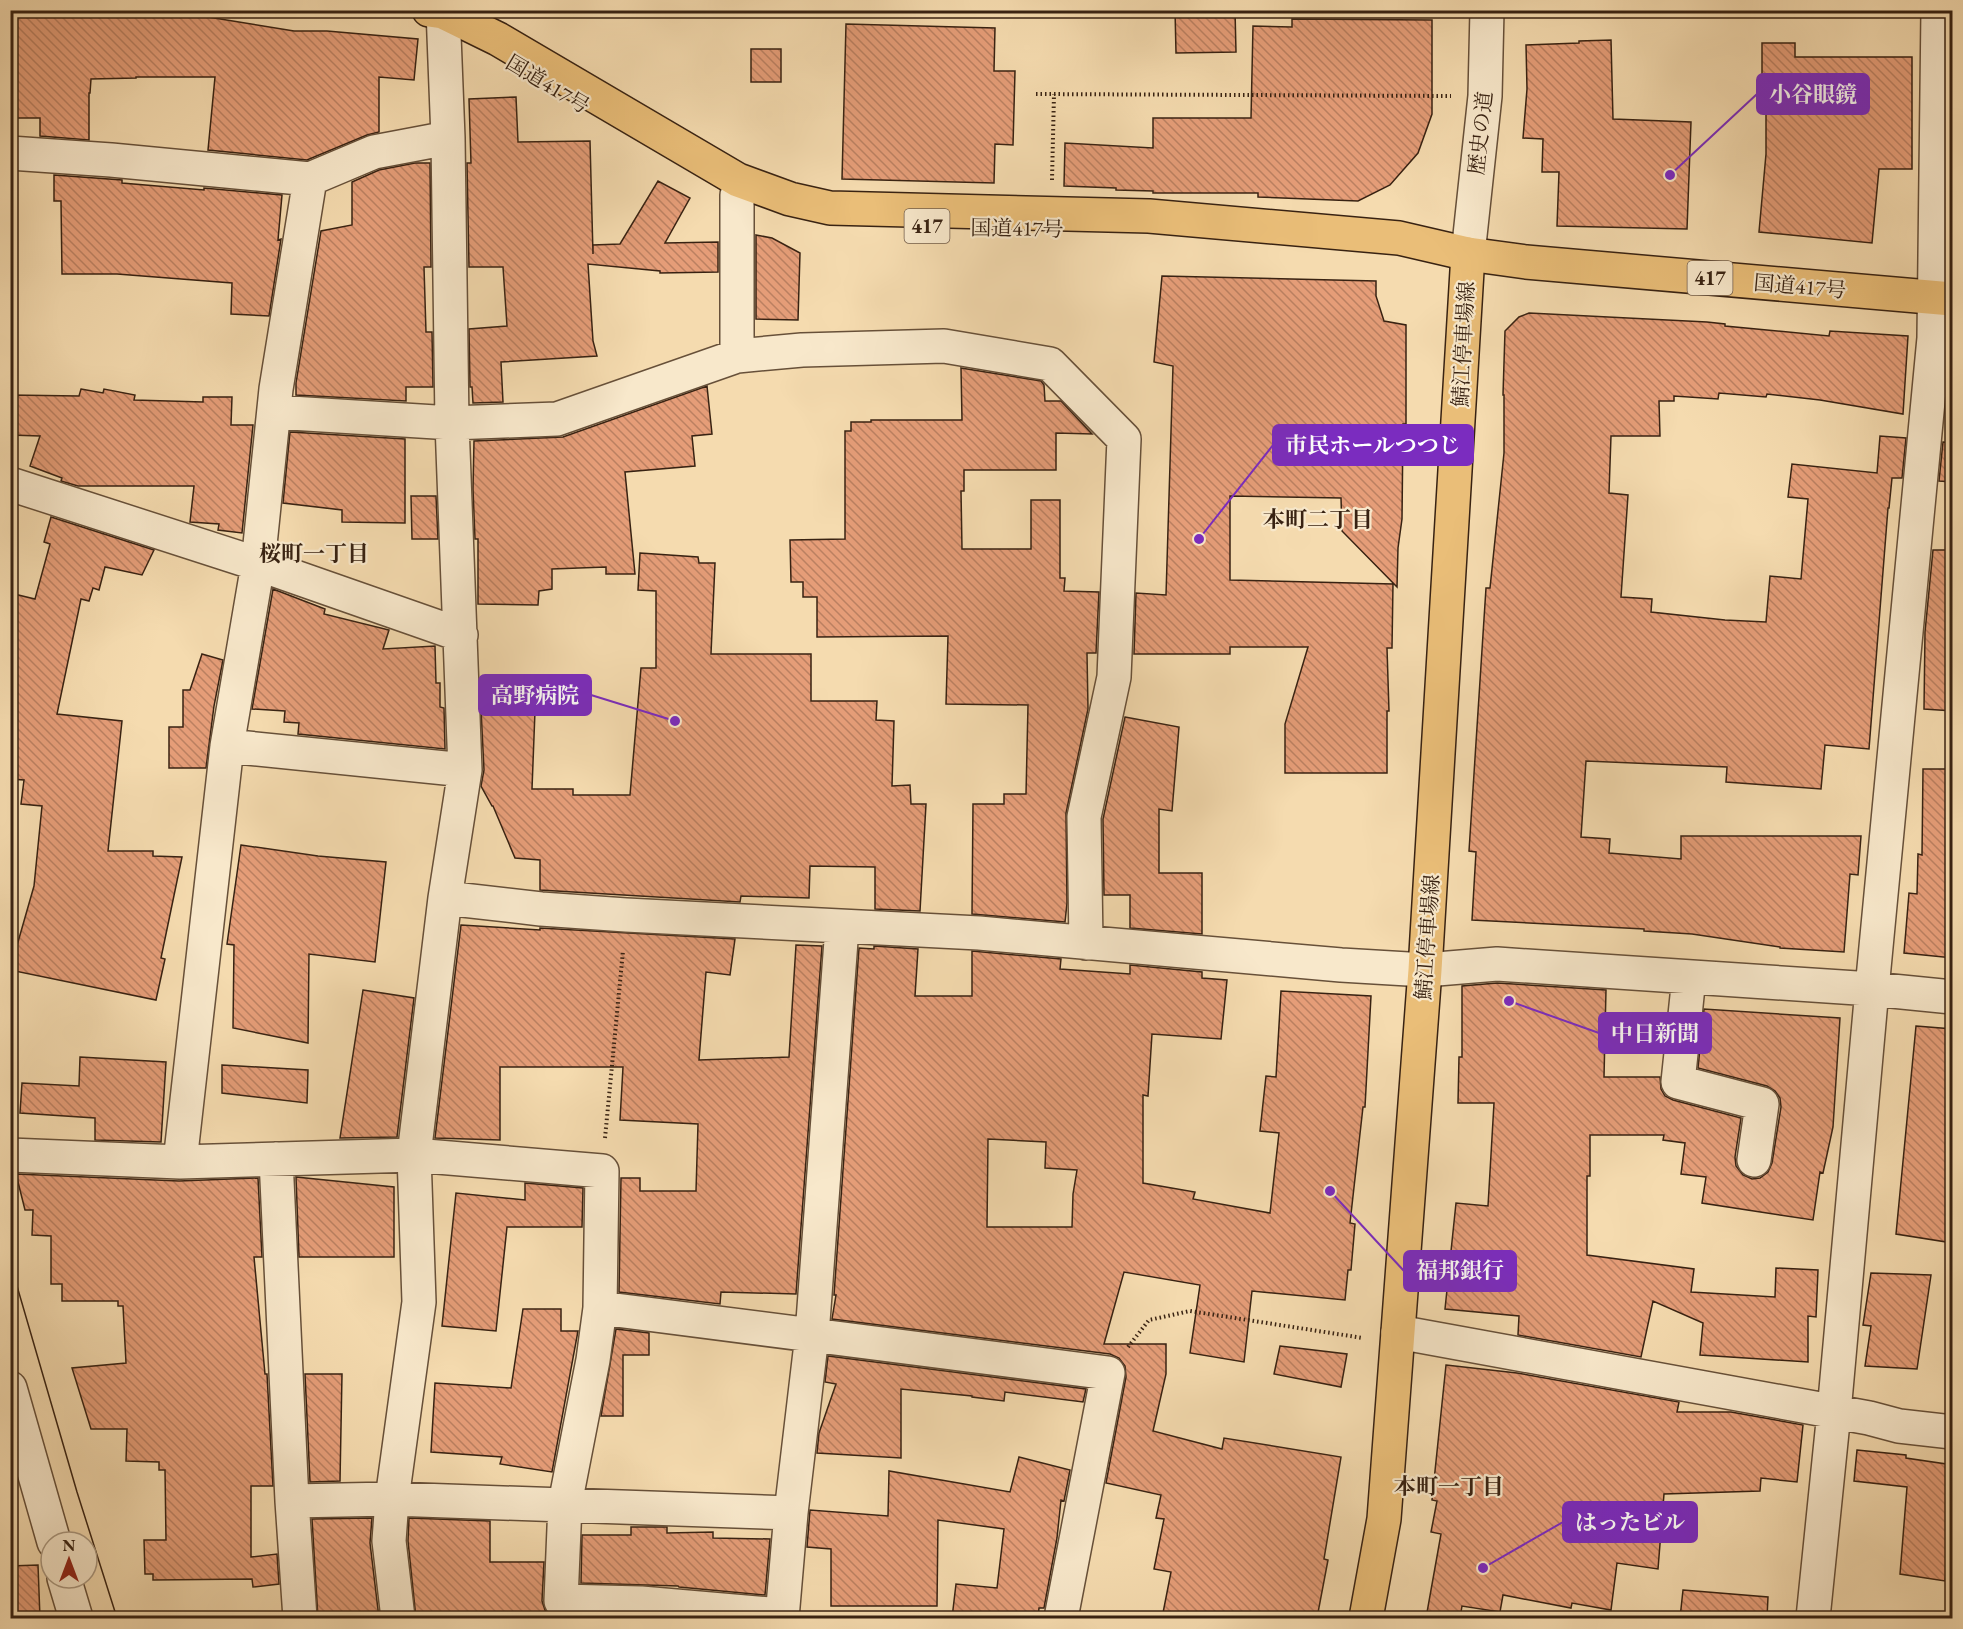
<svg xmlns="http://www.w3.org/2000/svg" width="1963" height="1629" font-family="'EB Garamond','Noto Serif JP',serif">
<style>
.building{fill:url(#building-back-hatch);stroke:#382212;stroke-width:1.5;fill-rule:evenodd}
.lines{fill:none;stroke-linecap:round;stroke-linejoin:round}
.minor-casing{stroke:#675039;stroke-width:36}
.major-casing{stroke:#382212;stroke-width:36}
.highway-casing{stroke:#382212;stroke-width:36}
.path{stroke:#382212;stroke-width:4;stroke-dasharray:1.5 3;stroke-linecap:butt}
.minor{stroke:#f8e8cb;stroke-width:33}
.major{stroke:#eabe78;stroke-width:33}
.highway{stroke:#eabe78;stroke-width:33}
.tram{stroke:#382212;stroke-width:1.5}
.labels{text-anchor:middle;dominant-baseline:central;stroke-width:4.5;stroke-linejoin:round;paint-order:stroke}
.shield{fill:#f8e8cb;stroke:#725d4a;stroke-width:1.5}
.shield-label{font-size:20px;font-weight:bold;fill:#382212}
.street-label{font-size:21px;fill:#382212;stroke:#f8e8cb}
.neighbourhood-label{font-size:22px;font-weight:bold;fill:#382212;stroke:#f8e8cb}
.leader{fill:none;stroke:#7b2cbf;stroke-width:2}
.callout-dot{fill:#7b2cbf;stroke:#f8e8cb;stroke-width:2}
.callout{fill:#7b2cbf;stroke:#7b2cbf;stroke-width:2}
.callout-label{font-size:22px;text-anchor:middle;font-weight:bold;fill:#fff}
</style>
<defs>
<pattern id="building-back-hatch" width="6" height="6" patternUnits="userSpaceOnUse" patternTransform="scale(1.5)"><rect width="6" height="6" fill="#e59d78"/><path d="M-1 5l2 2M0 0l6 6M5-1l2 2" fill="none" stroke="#bb8061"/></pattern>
</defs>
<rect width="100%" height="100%" fill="#f5dbaf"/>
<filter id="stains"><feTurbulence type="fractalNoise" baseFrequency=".00333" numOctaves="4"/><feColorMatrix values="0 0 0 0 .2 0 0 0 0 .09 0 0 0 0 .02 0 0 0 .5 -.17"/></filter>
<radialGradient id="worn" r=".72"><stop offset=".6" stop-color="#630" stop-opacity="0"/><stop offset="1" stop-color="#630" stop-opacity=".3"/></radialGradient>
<path class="building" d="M 10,10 L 135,10 L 135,17 L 208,17 L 294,31 L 327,31 L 418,39 L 414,80 L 379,77 L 379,132 L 367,135 L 307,160 L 208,150 L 215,77 L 136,77 L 136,78 L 91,79 L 90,93 L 89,93 L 89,140 L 40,136 L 40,118 L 10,118 Z
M 1175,10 L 1235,10 L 1236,52 L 1176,53 Z
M 1292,19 L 1432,20 L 1432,114 L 1418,153 L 1390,185 L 1358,201 L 1258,197 L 1258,193 L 1153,193 L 1153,191 L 1116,190 L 1116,188 L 1064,186 L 1065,143 L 1153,148 L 1153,118 L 1251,118 L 1253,26 L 1292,27 Z
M 846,24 L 995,28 L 994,71 L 1015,71 L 1013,145 L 995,144 L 994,183 L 842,179 Z
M 1611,40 L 1613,119 L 1691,122 L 1687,229 L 1557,226 L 1559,172 L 1542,172 L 1543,139 L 1523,138 L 1527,89 L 1526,45 L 1579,43 L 1579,41 Z
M 1762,43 L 1795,43 L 1795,57 L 1912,57 L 1912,169 L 1879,169 L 1872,243 L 1759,232 L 1766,154 L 1766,89 L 1762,89 Z
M 751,49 L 781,49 L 781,82 L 751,82 Z
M 516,97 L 518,142 L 590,141 L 593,254 L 593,245 L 620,244 L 658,181 L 690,198 L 665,243 L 718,242 L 718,272 L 660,273 L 660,271 L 588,264 L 593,341 L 597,356 L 501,362 L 503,402 L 473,403 L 472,387 L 470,387 L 469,329 L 507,326 L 503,267 L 469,267 L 467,163 L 471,163 L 469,99 Z
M 415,163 L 430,163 L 431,267 L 424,267 L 426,332 L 432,332 L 433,387 L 406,387 L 406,401 L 296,395 L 296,383 L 321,231 L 352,225 L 352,182 L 379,170 Z
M 54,175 L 122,180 L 122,183 L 204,190 L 204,188 L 282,195 L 278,240 L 281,239 L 269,316 L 231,314 L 232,283 L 117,274 L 62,274 L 61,201 L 54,201 Z
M 756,235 L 772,238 L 800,253 L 798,320 L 756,319 Z
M 1162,276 L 1376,281 L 1376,296 L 1384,321 L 1406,325 L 1406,424 L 1403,424 L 1402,519 L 1398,548 L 1397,587 L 1342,531 L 1341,498 L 1230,496 L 1230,580 L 1393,584 L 1392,648 L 1387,648 L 1389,711 L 1387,711 L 1387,773 L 1285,773 L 1285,724 L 1308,647 L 1230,647 L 1230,654 L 1134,654 L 1136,593 L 1166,595 L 1173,366 L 1154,362 Z
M 1529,313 L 1707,322 L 1725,324 L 1725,326 L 1829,336 L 1830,331 L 1908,336 L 1903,414 L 1820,400 L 1767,394 L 1766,397 L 1719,393 L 1718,399 L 1674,396 L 1674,401 L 1659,401 L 1660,436 L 1611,436 L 1609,493 L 1628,495 L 1621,597 L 1652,599 L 1651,612 L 1725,620 L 1766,622 L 1770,576 L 1801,579 L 1808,499 L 1788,497 L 1792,464 L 1877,473 L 1880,436 L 1906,438 L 1902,478 L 1892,478 L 1889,508 L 1888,508 L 1869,749 L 1825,745 L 1821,789 L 1726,782 L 1727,767 L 1586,761 L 1581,837 L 1610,839 L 1609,853 L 1681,859 L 1681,836 L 1861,836 L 1858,875 L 1850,874 L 1844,952 L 1780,948 L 1780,947 L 1692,934 L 1644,931 L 1644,929 L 1472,920 L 1476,852 L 1469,851 L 1486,588 L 1490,588 L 1504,453 L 1504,395 L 1503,395 L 1505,331 L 1519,317 Z
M 961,368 L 1041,381 L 1044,385 L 1045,401 L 1061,401 L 1092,434 L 1056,433 L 1056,470 L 964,470 L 964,491 L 961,491 L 962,549 L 1031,549 L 1031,500 L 1060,500 L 1060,578 L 1065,578 L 1064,591 L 1099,592 L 1096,653 L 1087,653 L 1088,709 L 1066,813 L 1067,903 L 1065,922 L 972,914 L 973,804 L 1004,804 L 1004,794 L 1026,794 L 1028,705 L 946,704 L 948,636 L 817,637 L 817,597 L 803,597 L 803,582 L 791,582 L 790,540 L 845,539 L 845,431 L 851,431 L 851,422 L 871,422 L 871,420 L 962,420 Z
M 707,386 L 712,434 L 692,436 L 695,466 L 625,472 L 635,574 L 606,574 L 606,567 L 552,569 L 552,589 L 539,591 L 538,605 L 478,604 L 478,539 L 475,539 L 473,489 L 474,441 L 563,437 Z
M 81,389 L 103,393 L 104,389 L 135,395 L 134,400 L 203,402 L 203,397 L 232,397 L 231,425 L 253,425 L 242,533 L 218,530 L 219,524 L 190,522 L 194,486 L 78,486 L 61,481 L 62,478 L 30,466 L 40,436 L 10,435 L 10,395 L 79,396 Z
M 290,432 L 405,439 L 405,523 L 342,522 L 342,510 L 283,503 Z
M 1943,442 L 1953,443 L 1953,482 L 1939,481 Z
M 411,496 L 436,496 L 438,539 L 412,539 Z
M 51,517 L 154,550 L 142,575 L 105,567 L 99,590 L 93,588 L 89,601 L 81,599 L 57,714 L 122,721 L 108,851 L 153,851 L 153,856 L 182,857 L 161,958 L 165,959 L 156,1000 L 10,970 L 34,886 L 42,806 L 21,804 L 24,780 L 10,779 L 10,593 L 35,599 L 50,544 L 44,542 Z
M 1933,550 L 1953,550 L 1953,711 L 1924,709 L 1925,632 Z
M 640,553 L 698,557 L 699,563 L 715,563 L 711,654 L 811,654 L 811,701 L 877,701 L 876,720 L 894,721 L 892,786 L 910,785 L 911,804 L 926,804 L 920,911 L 875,909 L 875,867 L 810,866 L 809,898 L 741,896 L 740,902 L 540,890 L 540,860 L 515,858 L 493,806 L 492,806 L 481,786 L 484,770 L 481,709 L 535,711 L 532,789 L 573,789 L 573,795 L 630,795 L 641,668 L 656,668 L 656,591 L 638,590 Z
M 273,589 L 325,609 L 324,614 L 389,630 L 383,649 L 435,646 L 436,683 L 440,683 L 440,707 L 444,708 L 445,749 L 298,734 L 299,723 L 284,722 L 285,711 L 252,709 Z
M 202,654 L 223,660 L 214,706 L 206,768 L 169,768 L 169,727 L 183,727 L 183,690 L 190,690 Z
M 1125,717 L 1179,727 L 1172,811 L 1159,809 L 1159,873 L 1202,873 L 1202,934 L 1130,928 L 1130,895 L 1104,895 L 1103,819 Z
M 1923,769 L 1953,769 L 1953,958 L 1904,953 L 1909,893 L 1917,894 L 1918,854 L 1922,855 Z
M 241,845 L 318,856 L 386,862 L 375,962 L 309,954 L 308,1043 L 233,1028 L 234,945 L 227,944 Z
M 461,925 L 540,930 L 540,928 L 735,939 L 730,975 L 706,972 L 699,1060 L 789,1057 L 796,945 L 822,946 L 796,1294 L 721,1292 L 720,1304 L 619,1292 L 621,1178 L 640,1178 L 640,1191 L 696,1191 L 698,1124 L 620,1120 L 623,1067 L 500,1067 L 500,1140 L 435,1138 Z
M 874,946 L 918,949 L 915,996 L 972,996 L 972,951 L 1061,959 L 1060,969 L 1130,974 L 1130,965 L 1202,972 L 1202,978 L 1227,980 L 1221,1039 L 1152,1034 L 1148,1096 L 1143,1095 L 1143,1183 L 1195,1192 L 1193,1199 L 1270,1213 L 1279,1133 L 1260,1131 L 1266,1076 L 1276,1077 L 1281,991 L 1371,996 L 1365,1107 L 1363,1107 L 1350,1223 L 1355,1224 L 1351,1270 L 1348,1270 L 1345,1300 L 1252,1291 L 1244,1362 L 1190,1353 L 1200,1285 L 1124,1272 L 1104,1344 L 1166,1344 L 1166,1374 L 1153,1431 L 1222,1449 L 1224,1438 L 1341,1457 L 1324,1559 L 1328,1560 L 1317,1618 L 1162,1618 L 1171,1572 L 1154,1569 L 1164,1519 L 1156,1518 L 1161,1495 L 1106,1483 L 1126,1377 L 1125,1366 L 1119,1358 L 1110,1354 L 832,1319 L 836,1295 L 834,1295 L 859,948 L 874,949 ZM 988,1139 L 1046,1142 L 1045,1168 L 1077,1170 L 1073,1194 L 1072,1227 L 987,1227 Z
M 1497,983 L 1606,990 L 1604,1077 L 1660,1077 L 1661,1089 L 1665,1096 L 1673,1100 L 1741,1118 L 1735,1157 L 1736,1166 L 1743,1175 L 1752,1179 L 1760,1178 L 1768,1172 L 1772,1163 L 1781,1107 L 1780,1098 L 1775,1091 L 1767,1086 L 1698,1068 L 1704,1009 L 1840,1018 L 1833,1127 L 1823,1173 L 1820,1172 L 1813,1220 L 1702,1203 L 1706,1177 L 1681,1174 L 1685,1143 L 1663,1140 L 1664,1135 L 1590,1135 L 1590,1176 L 1587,1176 L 1587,1255 L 1694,1269 L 1691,1292 L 1775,1297 L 1776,1268 L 1818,1270 L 1816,1317 L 1808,1316 L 1808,1362 L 1700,1355 L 1703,1323 L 1653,1301 L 1641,1357 L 1518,1335 L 1519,1316 L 1445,1309 L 1456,1203 L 1488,1206 L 1494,1103 L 1458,1103 L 1459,1057 L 1462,1057 L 1462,986 Z
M 363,990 L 414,998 L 397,1137 L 340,1138 Z
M 1916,1026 L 1953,1029 L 1953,1243 L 1896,1234 Z
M 80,1057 L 166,1062 L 161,1142 L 95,1140 L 95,1118 L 20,1113 L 22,1083 L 79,1086 Z
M 222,1065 L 308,1070 L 307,1103 L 222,1093 Z
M 16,1174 L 179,1181 L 258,1178 L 262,1257 L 254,1257 L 265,1374 L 267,1374 L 273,1486 L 251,1486 L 251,1557 L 277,1554 L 279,1584 L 253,1587 L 252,1579 L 153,1580 L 153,1574 L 145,1574 L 144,1540 L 166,1540 L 165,1470 L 159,1470 L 159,1462 L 126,1461 L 127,1429 L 91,1429 L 72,1368 L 126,1363 L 123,1306 L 118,1306 L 118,1301 L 62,1301 L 62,1284 L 51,1284 L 51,1236 L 32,1235 L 33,1210 L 25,1210 Z
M 296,1177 L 394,1187 L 394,1257 L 299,1257 Z
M 525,1183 L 583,1188 L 582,1227 L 507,1227 L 496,1331 L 442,1326 L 456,1193 L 525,1200 Z
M 1871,1273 L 1931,1275 L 1917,1369 L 1865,1366 L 1871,1326 L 1863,1325 Z
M 523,1309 L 561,1309 L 561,1331 L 578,1331 L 552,1472 L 500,1464 L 502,1457 L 431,1452 L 435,1383 L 511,1388 Z
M 616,1329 L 649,1333 L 649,1355 L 623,1355 L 623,1416 L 601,1416 Z
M 1280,1346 L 1347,1354 L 1341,1387 L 1274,1374 Z
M 828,1356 L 1086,1389 L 1083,1402 L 1005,1392 L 1004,1401 L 972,1397 L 972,1396 L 901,1389 L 901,1458 L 817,1453 L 819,1433 L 836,1384 L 825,1382 Z
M 1446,1365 L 1517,1373 L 1679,1402 L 1677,1412 L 1731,1412 L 1803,1425 L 1797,1482 L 1761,1478 L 1760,1491 L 1664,1494 L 1658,1569 L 1617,1563 L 1611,1610 L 1572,1603 L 1571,1608 L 1503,1595 L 1500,1612 L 1462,1606 L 1460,1618 L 1426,1618 L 1441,1534 L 1431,1532 L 1437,1501 L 1432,1500 Z
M 305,1374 L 342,1374 L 340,1481 L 310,1482 Z
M 1857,1450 L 1906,1455 L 1906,1458 L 1953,1465 L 1953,1544 L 1950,1544 L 1945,1581 L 1900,1574 L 1907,1487 L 1854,1481 Z
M 1019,1457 L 1070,1470 L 1064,1501 L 1061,1500 L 1057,1538 L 1044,1608 L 1039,1608 L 1038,1618 L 952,1618 L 956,1584 L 997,1588 L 1004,1529 L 938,1520 L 937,1606 L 831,1606 L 831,1549 L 807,1547 L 810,1510 L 888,1516 L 889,1471 L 1010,1492 Z
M 372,1518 L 370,1543 L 379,1618 L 318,1618 L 312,1519 Z
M 409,1518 L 490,1521 L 490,1562 L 544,1562 L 542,1601 L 545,1610 L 551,1617 L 556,1618 L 416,1618 L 408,1541 Z
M 631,1527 L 667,1527 L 667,1533 L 713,1532 L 713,1538 L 770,1539 L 765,1595 L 679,1587 L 678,1586 L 581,1583 L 582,1535 L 631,1535 Z
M 38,1565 L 40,1618 L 10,1618 L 10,1566 Z
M 1683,1590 L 1768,1597 L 1767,1618 L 1680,1618 Z"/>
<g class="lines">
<g class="minor-casing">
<path id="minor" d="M 10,153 L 111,160 L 310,179 L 374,152 L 448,138
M 1468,254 L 1485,96 L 1487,10
M 737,356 L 802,350 L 944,346 L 1050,364 L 1124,439 L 1114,677 L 1084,817 L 1086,943
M 274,412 L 452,423 L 557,419 L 737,356 L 737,195
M 10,484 L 258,564 L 461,635
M 227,746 L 465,770
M 445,898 L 541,909 L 626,915 L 979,933 L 1341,965 L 1425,970 L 1497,964 L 1872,989 L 1952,997
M 1689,977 L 1678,1082 L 1762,1104 L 1754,1160
M 10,1155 L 180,1162 L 414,1155 L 445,898 L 465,770 L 452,423 L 448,138 L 443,10
M 276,1159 L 292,1501 L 392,1499 L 791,1513
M 180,1162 L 227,746 L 258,564 L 276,389 L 310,179
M 600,1308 L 1108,1373 L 1061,1618
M 1398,1332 L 1869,1418 L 1899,1426 L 1952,1432
M 10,1388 L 54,1542
M 292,1501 L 300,1618
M 64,1578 L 76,1618
M 641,1603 L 782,1615
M 398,1618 L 389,1541 L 392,1499 L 419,1302 L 414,1155 L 602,1171 L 600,1308 L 593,1360 L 565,1504 L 561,1601 L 641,1603 L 640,1618
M 782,1618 L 791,1513 L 812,1335 L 842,927
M 1813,1618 L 1834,1412 L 1872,989 L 1934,338 L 1938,10"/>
</g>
<g class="major-casing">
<path id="major" d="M 1366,1618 L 1384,1519 L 1425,970 L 1468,254"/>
</g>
<g class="highway-casing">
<path id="highway" d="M 429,10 L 443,12 L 498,39 L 738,180 L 790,199 L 830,208 L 1149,216 L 1399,238 L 1468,254 L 1526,262 L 1952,299"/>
</g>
<path class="path" d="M 1036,94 L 1451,96
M 1052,180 L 1054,94
M 605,1138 L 623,951
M 1128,1347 L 1149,1320 L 1190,1311 L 1363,1338"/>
<use href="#minor" class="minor"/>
<use href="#major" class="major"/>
<use href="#highway" class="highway"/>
<path class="tram" d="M 10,1262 L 77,1492 L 117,1618"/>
</g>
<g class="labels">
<g class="shield">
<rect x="904.5" y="209" width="45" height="34" rx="4.5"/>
<rect x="1687.5" y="261" width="45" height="34" rx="4.5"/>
</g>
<g class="shield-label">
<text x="927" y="226">417</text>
<text x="1710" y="278">417</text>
</g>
<g class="street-label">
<text transform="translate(548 84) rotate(31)">国道417号</text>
<text transform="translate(1480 133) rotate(-84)">歴史の道</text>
<text transform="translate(1017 228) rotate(1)">国道417号</text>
<text transform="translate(1800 286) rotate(5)">国道417号</text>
<text transform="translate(1463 344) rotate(-87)">鯖江停車場線</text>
<text transform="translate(1427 937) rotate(-86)">鯖江停車場線</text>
</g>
<g class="neighbourhood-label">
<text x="1318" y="519">本町二丁目</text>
<text x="314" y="553">桜町一丁目</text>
<text x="1449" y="1486">本町一丁目</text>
</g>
</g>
<path class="leader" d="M1670 175L1757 94M1199 539L1273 445M675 721L591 695M1509 1001L1599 1033M1330 1191L1404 1271M1483 1568L1563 1522"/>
<g class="callout-dot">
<circle cx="1670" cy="175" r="6"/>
<circle cx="1199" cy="539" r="6"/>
<circle cx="675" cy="721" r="6"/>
<circle cx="1509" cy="1001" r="6"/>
<circle cx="1330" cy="1191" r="6"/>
<circle cx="1483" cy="1568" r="6"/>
</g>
<g class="callout">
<rect x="1757" y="74" width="112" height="40" rx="6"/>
<rect x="1273" y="425" width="200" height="40" rx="6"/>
<rect x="479" y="675" width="112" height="40" rx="6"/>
<rect x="1599" y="1013" width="112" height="40" rx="6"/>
<rect x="1404" y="1251" width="112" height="40" rx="6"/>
<rect x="1563" y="1502" width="134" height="40" rx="6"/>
</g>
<g class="callout-label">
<text x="1813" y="102">小谷眼鏡</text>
<text x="1373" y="453">市民ホールつつじ</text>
<text x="535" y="703">高野病院</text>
<text x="1655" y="1041">中日新聞</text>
<text x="1460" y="1278">福邦銀行</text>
<text x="1630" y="1530">はったビル</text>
</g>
<rect width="1963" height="1629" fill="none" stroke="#f5dbaf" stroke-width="36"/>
<rect x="12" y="12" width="1939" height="1605" fill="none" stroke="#382212" stroke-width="3"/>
<rect x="18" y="18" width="1927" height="1593" fill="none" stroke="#382212" stroke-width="1.5"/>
<g transform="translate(69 1560)"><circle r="28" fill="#f8e8cb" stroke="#ab9981" stroke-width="1.5"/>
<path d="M0-4.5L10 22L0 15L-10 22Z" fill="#8f2418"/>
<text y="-9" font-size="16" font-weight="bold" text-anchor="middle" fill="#382212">N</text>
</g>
<rect width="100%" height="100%" filter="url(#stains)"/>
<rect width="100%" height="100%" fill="url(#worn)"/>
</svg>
